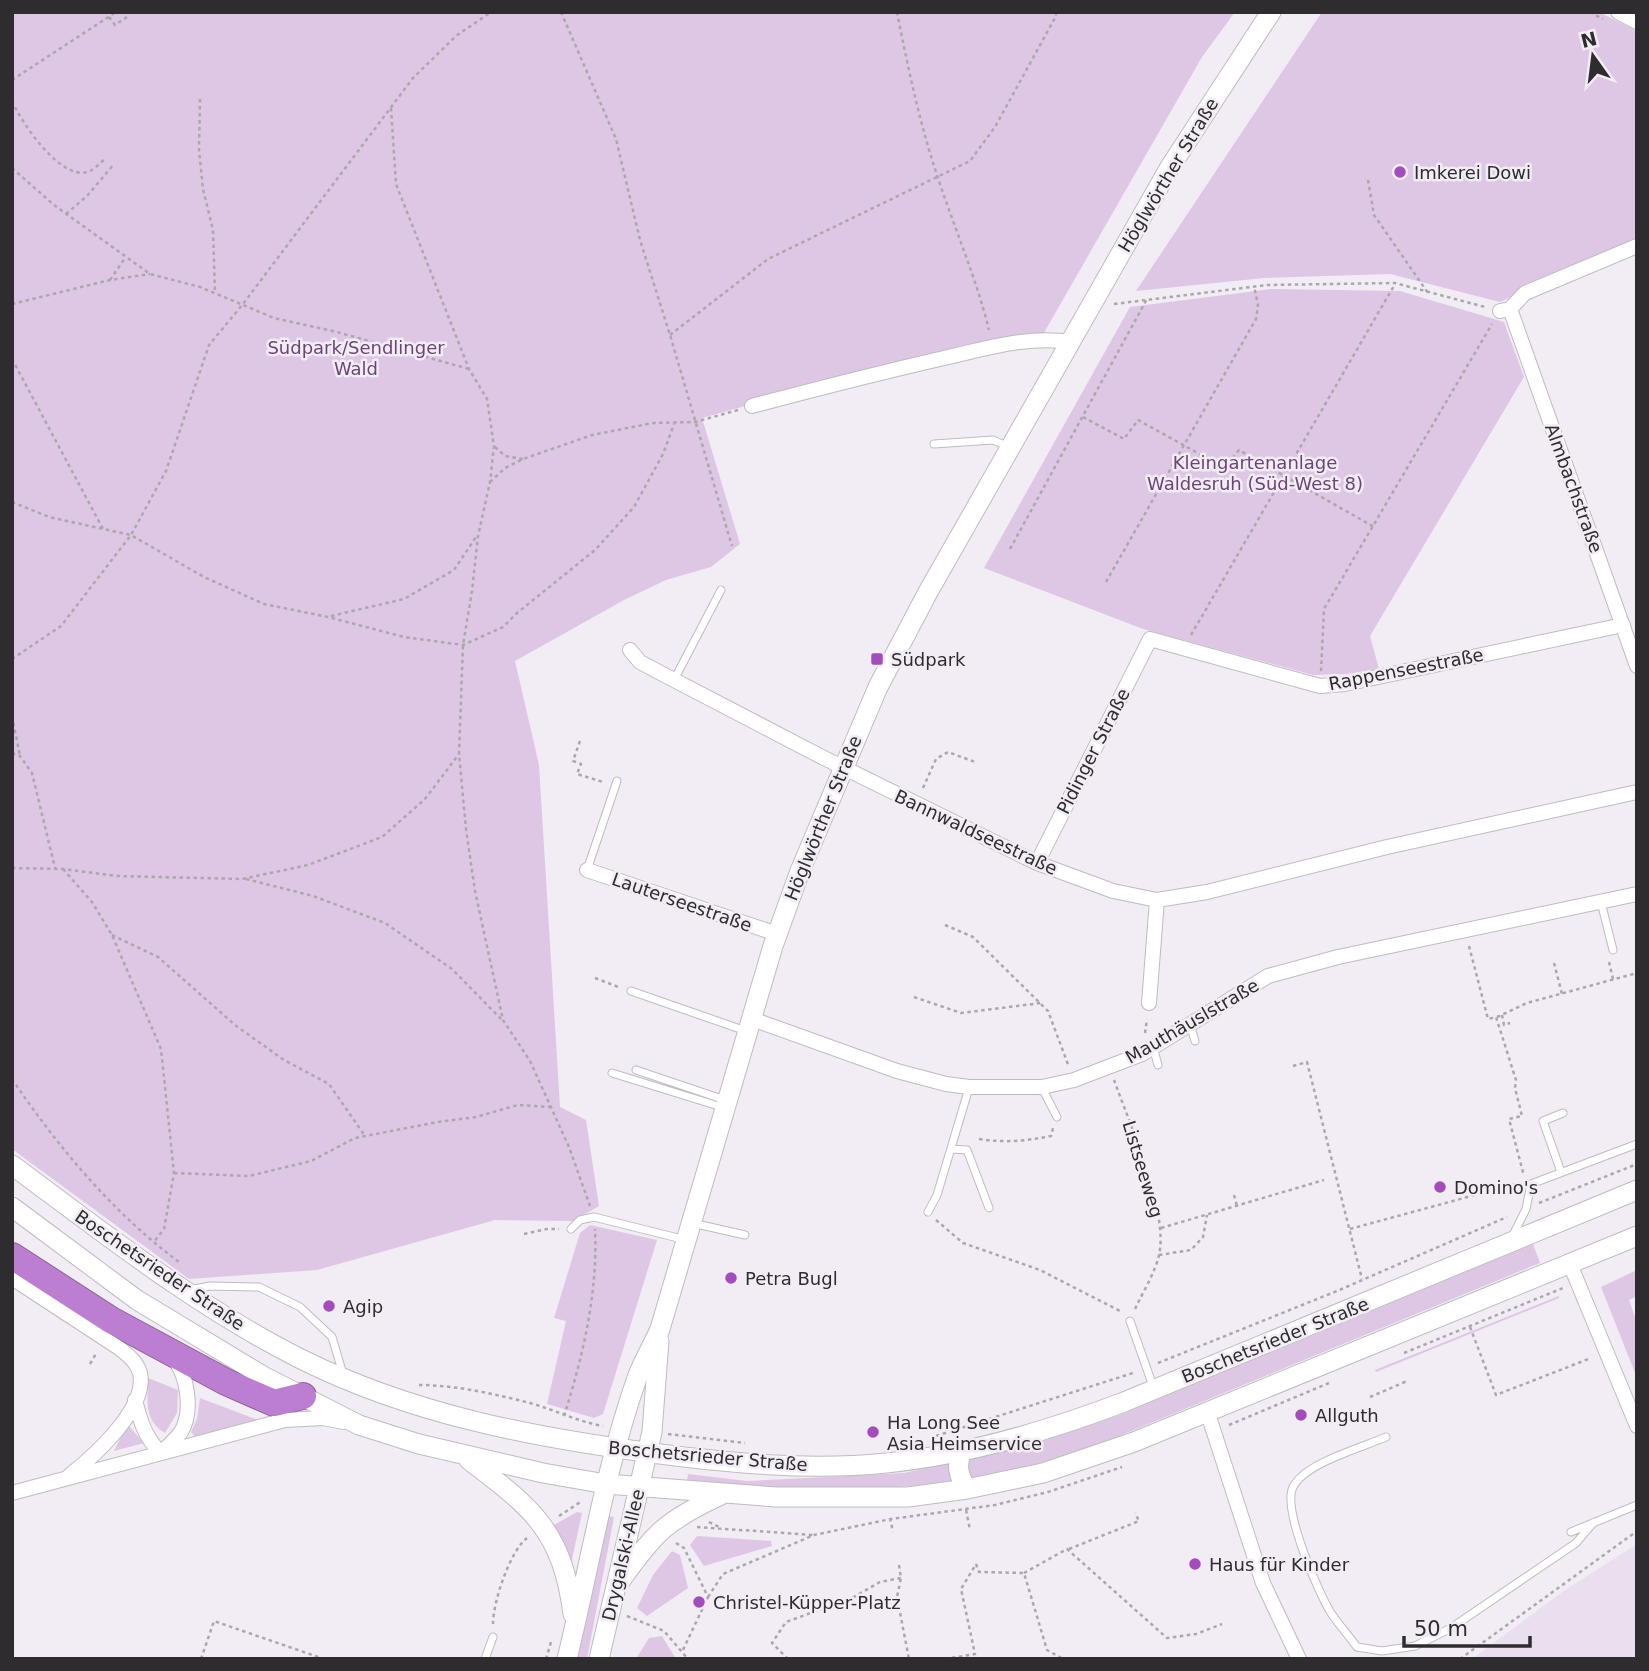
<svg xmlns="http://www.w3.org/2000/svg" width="1649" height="1671" font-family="'DejaVu Sans',sans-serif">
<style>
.built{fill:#eadfee}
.green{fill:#dec7e5}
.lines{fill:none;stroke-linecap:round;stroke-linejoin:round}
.lane-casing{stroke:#c0bac2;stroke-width:9}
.street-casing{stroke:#c0bac2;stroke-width:16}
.secondary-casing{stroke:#c0bac2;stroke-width:21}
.highway-casing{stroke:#8b6198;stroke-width:28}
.path{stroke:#aca7ad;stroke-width:2.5;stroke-dasharray:3.5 3.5;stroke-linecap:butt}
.lane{stroke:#fff;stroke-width:7}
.street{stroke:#fff;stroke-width:14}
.secondary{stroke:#fff;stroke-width:19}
.highway{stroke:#bc7ed0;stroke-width:26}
.poi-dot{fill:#a24dbb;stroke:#f2ecf4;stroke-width:2.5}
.labels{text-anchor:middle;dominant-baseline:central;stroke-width:5;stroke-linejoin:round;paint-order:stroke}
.poi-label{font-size:18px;fill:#2f2c2f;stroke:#f2ecf4;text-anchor:start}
.street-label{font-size:18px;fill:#2f2c2f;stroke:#f2ecf4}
.park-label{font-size:18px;fill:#6c4578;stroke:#f2ecf4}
</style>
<rect width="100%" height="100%" fill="#f2ecf4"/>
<path class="built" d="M 1637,1544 L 1637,1659 L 1472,1659 L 1565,1590 Z"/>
<path class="green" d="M 12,12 L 1235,12 L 1202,57 L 1041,338 L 845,378 L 702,418 L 740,544 L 711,567 L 666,580 L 624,600 L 515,661 L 539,765 L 560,1107 L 586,1120 L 599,1206 L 573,1221 L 495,1220 L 317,1270 L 189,1279 L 12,1149 Z
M 1322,12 L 1599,12 L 1637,31 L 1637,243 L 1500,302 L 1390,274 L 1264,278 L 1136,291 Z
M 1271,289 L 1400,291 L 1504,322 L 1524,377 L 1370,636 L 1379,669 L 1347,674 L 1313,675 L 1143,629 L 984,568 L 1130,307 Z
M 590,1225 L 657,1240 L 603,1414 L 594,1418 L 547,1404 L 566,1321 L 554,1318 L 580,1233 Z
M 1533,1244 L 1540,1263 L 1078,1453 L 977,1480 L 840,1492 L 746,1487 L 687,1481 L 688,1474 L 747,1481 L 904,1473 L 994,1454 L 1048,1439 L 1120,1415 Z
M 1637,1270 L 1637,1296 L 1629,1300 L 1637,1323 L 1637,1378 L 1601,1287 Z
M 1559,1296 L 1559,1298 L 1376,1372 L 1375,1370 Z
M 148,1378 L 178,1390 L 177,1413 L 165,1433 C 143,1419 148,1401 148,1378 Z
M 200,1398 L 263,1422 L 197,1439 L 191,1432 L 197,1419 Z
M 127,1424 L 144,1443 L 114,1451 Z
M 577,1512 L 582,1513 L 571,1564 L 564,1545 L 554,1525 Z
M 608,1516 L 614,1517 L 587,1659 L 577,1659 Z
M 697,1536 L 771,1541 L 772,1546 L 704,1566 L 690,1545 Z
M 672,1551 L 680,1555 L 688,1588 L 647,1616 L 637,1608 L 653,1575 Z
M 662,1636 L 676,1659 L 636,1659 L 649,1638 Z"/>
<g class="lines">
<g class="lane-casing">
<path id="lane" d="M 934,444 L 993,440 L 1009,447
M 674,680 L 721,590
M 587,870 L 617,781
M 1601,902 L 1613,950
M 631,991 L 746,1031
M 1190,1024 L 1195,1041
M 1153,1047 L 1158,1065
M 636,1070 L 725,1100
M 612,1073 L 725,1108
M 1042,1088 L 1057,1117
M 951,1149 L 967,1150 L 989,1208
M 1561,1172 L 1543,1121 L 1563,1113
M 928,1212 L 937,1195 L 969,1088
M 692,1223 L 745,1235
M 571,1229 L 580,1220 L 594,1217 L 686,1240
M 1512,1237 L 1526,1209 L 1531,1184 L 1637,1144
M 189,1290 L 210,1286 L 259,1287 L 300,1307 L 332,1337 L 343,1374
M 1130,1321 L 1154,1389
M 1386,1437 C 1361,1448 1305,1463 1293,1487 C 1282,1509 1318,1592 1331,1613 C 1339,1625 1349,1636 1357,1647 L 1382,1651 L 1415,1646 L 1451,1628 L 1576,1543 L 1593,1523
M 1571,1532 L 1637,1505
M 485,1659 L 493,1637"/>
</g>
<g class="street-casing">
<path id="street" d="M 1618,12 L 1637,22
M 1510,309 L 1637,666
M 1500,311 L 1510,309 L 1525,293 L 1637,246
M 752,406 C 816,389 879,373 944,358 C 984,349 1029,335 1070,342
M 630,650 L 640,662 L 674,680 L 822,757 L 1037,863 L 1113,891 L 1157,900 L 1207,892 L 1387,847 L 1637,792
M 1037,863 L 1150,639 L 1320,686 L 1345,684 L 1623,625
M 587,870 L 777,934
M 1149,1003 L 1157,900
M 752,1019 L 897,1071 L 946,1084 L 969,1087 L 1042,1087 L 1074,1080 L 1142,1054 L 1268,976 L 1338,957 L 1637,894
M 1570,1264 L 1637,1426
M 12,1278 L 119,1348 C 128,1355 137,1362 140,1373 C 148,1408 94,1456 70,1475
M 135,1400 C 140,1420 145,1438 161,1453
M 1207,1411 L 1263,1583 L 1299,1659
M 162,1452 C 168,1446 176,1439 181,1432 C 193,1412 188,1375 173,1358
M 12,1493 L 285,1420 L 323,1418 L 344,1422"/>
</g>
<g class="secondary-casing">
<path id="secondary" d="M 12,1165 C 105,1234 197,1307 301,1359 C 411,1414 531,1437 652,1453 C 729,1463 808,1471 886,1463 C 967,1455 1048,1431 1124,1402 L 1637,1190
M 12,1207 L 137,1300 L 263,1376 L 359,1425 L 419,1444 L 543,1473 L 606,1484 L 776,1497 L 908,1497 L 967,1489 L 1043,1473 L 1134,1442 L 1637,1236
M 962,1450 C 956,1465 958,1476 967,1489
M 469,1460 C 532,1508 562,1530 573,1614
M 621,1580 C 655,1532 667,1520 721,1495
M 567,1659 C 590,1565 605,1469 637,1378 C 643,1361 653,1345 660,1329 L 773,946 L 800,871 L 878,687 L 928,592 L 1170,167 L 1271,12
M 599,1659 L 652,1432 L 659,1341"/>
</g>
<g class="highway-casing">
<path id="highway" d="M 12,1256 L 111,1320 L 226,1382 L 274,1403 L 303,1396"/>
</g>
<path class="path" d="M 561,12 L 616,139 L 640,240 L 670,335 L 732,546
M 897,12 C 908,68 920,125 938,178 C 955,230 976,277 989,330
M 1590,12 L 1603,19
M 109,17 L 115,25 L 130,15
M 12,80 L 116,12
M 200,99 L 199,150 L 203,189 L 213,230 L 215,293
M 12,101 C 21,122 60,180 87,172 C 93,171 100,163 105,159
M 391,108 L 396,184 L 469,369 L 487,399 L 494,446 L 490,482 L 478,536 L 472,591 L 463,645 L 459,754 L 466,829 L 475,891 L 503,1020 L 530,1061 L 569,1147 L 590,1206
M 12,168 L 54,205 L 150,274 L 200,287 L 274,318 L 337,332 L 469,369
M 1368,180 L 1374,215 L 1428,293
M 66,214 L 87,196 L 114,164
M 110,280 L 125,258
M 12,304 L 110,280 L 150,274
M 1114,304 L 1267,285 L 1395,283 L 1485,307
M 670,335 L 768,259 L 970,161 L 995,127 L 1056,16 L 1056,12
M 12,359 L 103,529
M 1083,417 L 1124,439 L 1138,420 L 1225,468 L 1239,450 L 1374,527
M 495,447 L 505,456 L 523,459
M 490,482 L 505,468 L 523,459 L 592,435 L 653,423 L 695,422 L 738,410
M 12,502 L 49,517 L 131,535 L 204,577 L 264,604 L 328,617 L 404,637 L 463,645 L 503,627 L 517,613 L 595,550 L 634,507 L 663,454 L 674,424
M 1010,549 L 1147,299
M 1106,582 L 1256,319 L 1258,305 L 1254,286
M 331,616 L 404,599 L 454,570 L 476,537
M 1191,635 L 1395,284
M 12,659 L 61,626 L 131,535 L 166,471 L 209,345 L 243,304 L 413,78 L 456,36 L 491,12
M 1321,671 L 1324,609 L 1492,324
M 12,716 L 20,756
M 580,741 L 573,761 L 581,764 L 577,774 L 603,782
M 12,753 L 20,756 L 32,773 L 55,868
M 923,788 L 936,759 L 948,752 L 975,762
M 12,868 L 63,869 L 117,876 L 242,879 L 308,865 L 382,837 L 425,799 L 459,754
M 63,869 L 92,902 L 112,935 L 161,1049 L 174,1173 L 164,1229 L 153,1243
M 246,879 L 313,896 L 385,923 L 452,969 L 501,1019
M 945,925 L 973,937 L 1048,1011 L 1069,1067
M 112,935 L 158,957 L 235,1025 L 284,1060 L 329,1084 L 365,1136
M 1469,946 L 1488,1019 L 1496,1017 L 1516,1080 L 1515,1088 L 1522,1116 L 1509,1119 L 1524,1176
M 1609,962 L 1613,979
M 1554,963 L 1562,994
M 595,978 L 621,988
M 914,997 L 961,1013 L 1041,1003
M 1502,1015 L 1504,1025 L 1510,1023
M 1497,1017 L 1527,1003 L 1637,973
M 1145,1033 L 1147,1019
M 1293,1066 L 1307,1062 L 1362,1279
M 12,1079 C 58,1147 113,1213 179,1262
M 1114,1080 C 1129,1122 1169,1213 1159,1255 C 1155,1273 1143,1292 1135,1309
M 979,1139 C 1005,1143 1026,1141 1051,1136 L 1053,1128
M 174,1173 L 249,1176 L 311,1161 L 355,1138 L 438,1122 L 476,1117 L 518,1105 L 550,1107
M 1234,1195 L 1237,1206
M 1539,1203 L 1637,1164
M 936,1220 L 963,1243 L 1040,1270 L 1122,1312
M 1161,1228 L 1324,1180
M 1350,1229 L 1519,1183
M 524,1234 L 547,1229 L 559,1229
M 1159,1255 L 1191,1250 L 1203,1237 L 1207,1215
M 1470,1327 L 1496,1395 L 1591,1358
M 1404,1353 L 1563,1288
M 1158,1363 L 1337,1291 L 1507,1217
M 90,1364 L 97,1352
M 419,1385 C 455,1385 495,1394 530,1403 C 555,1410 576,1421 603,1426
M 1370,1397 L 1405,1382 L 1406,1385
M 564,1416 C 583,1356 598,1293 595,1229
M 1229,1425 L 1329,1383
M 668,1434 L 745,1443
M 936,1436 L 1136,1372
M 966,1510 L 970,1530
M 559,1516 L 582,1501
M 890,1518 L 893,1532
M 709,1522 L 719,1527
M 697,1527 L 813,1535
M 676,1543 L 684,1548 L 708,1597 L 682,1652
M 1069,1549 L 1139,1521 L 1135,1513
M 976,1564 L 979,1572 L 1024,1573 L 1047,1650 L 1063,1659
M 899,1565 L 901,1578 L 897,1597 L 909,1659
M 1024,1573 L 1067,1549 L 1167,1638 L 1196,1634 L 1222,1624
M 708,1597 L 723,1574 L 814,1535 L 891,1519 L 995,1505 L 1048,1492 L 1122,1467
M 627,1616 L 664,1631 L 688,1659
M 493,1624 C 493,1602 510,1551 527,1538
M 201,1659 L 214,1621 L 324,1659
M 546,1659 L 551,1642
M 788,1659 L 772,1643 L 786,1622 L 852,1598 L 880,1582 L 901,1578
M 945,1659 L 975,1654 L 961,1589 L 976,1564
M 1460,1659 L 1637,1531"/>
<use href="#lane" class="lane"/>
<use href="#street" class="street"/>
<use href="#secondary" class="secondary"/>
<use href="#highway" class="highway"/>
</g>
<g class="poi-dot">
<circle cx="1400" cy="172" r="7"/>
<rect x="870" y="652" width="14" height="14" rx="3.5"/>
<circle cx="1440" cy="1187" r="7"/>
<circle cx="731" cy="1278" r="7"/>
<circle cx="329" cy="1306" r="7"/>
<circle cx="1301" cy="1415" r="7"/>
<circle cx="873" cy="1432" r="7"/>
<circle cx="1195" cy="1564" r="7"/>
<circle cx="699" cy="1602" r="7"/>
</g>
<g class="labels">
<g class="poi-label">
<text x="1414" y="172">Imkerei Dowi</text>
<text x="891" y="659">Südpark</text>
<text x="1454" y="1187">Domino's</text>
<text x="745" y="1278">Petra Bugl</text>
<text x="343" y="1306">Agip</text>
<text x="1315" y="1415">Allguth</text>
<text x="887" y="1422">Ha Long See<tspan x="887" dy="21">Asia Heimservice</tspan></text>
<text x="1209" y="1564">Haus für Kinder</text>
<text x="713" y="1602">Christel-Küpper-Platz</text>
</g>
<g class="street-label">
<text transform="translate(1168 175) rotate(-59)">Höglwörther Straße</text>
<text transform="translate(1574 488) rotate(70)">Almbachstraße</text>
<text transform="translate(1406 669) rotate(-11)">Rappenseestraße</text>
<text transform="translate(1093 751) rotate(-63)">Pidinger Straße</text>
<text transform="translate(823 818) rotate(-68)">Höglwörther Straße</text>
<text transform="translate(976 832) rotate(25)">Bannwaldseestraße</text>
<text transform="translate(682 902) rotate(19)">Lauterseestraße</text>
<text transform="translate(1192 1021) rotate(-30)">Mauthäuslstraße</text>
<text transform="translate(1143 1169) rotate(73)">Listseeweg</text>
<text transform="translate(160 1270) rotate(34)">Boschetsrieder Straße</text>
<text transform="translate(1275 1340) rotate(-22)">Boschetsrieder Straße</text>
<text transform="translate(708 1456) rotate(5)">Boschetsrieder Straße</text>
<text transform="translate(623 1555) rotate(-77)">Drygalski-Allee</text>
</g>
<g class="park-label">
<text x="356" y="347">Südpark/Sendlinger<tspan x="356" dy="21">Wald</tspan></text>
<text x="1255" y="462">Kleingartenanlage<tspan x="1255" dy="21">Waldesruh (Süd-West 8)</tspan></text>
</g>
</g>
<rect width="1649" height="1671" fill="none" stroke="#2f2c2f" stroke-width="28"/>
<g transform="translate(1593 56) rotate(346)" stroke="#f2ecf4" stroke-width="5" paint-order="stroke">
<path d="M0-5L12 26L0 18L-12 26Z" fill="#2f2c2f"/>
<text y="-10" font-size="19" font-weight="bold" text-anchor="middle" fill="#2f2c2f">N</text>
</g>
<path d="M1404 1636v10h126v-10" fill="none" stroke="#2f2c2f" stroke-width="3.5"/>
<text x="1414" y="1636" font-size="21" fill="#2f2c2f" stroke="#f2ecf4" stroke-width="5" paint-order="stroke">50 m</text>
</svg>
